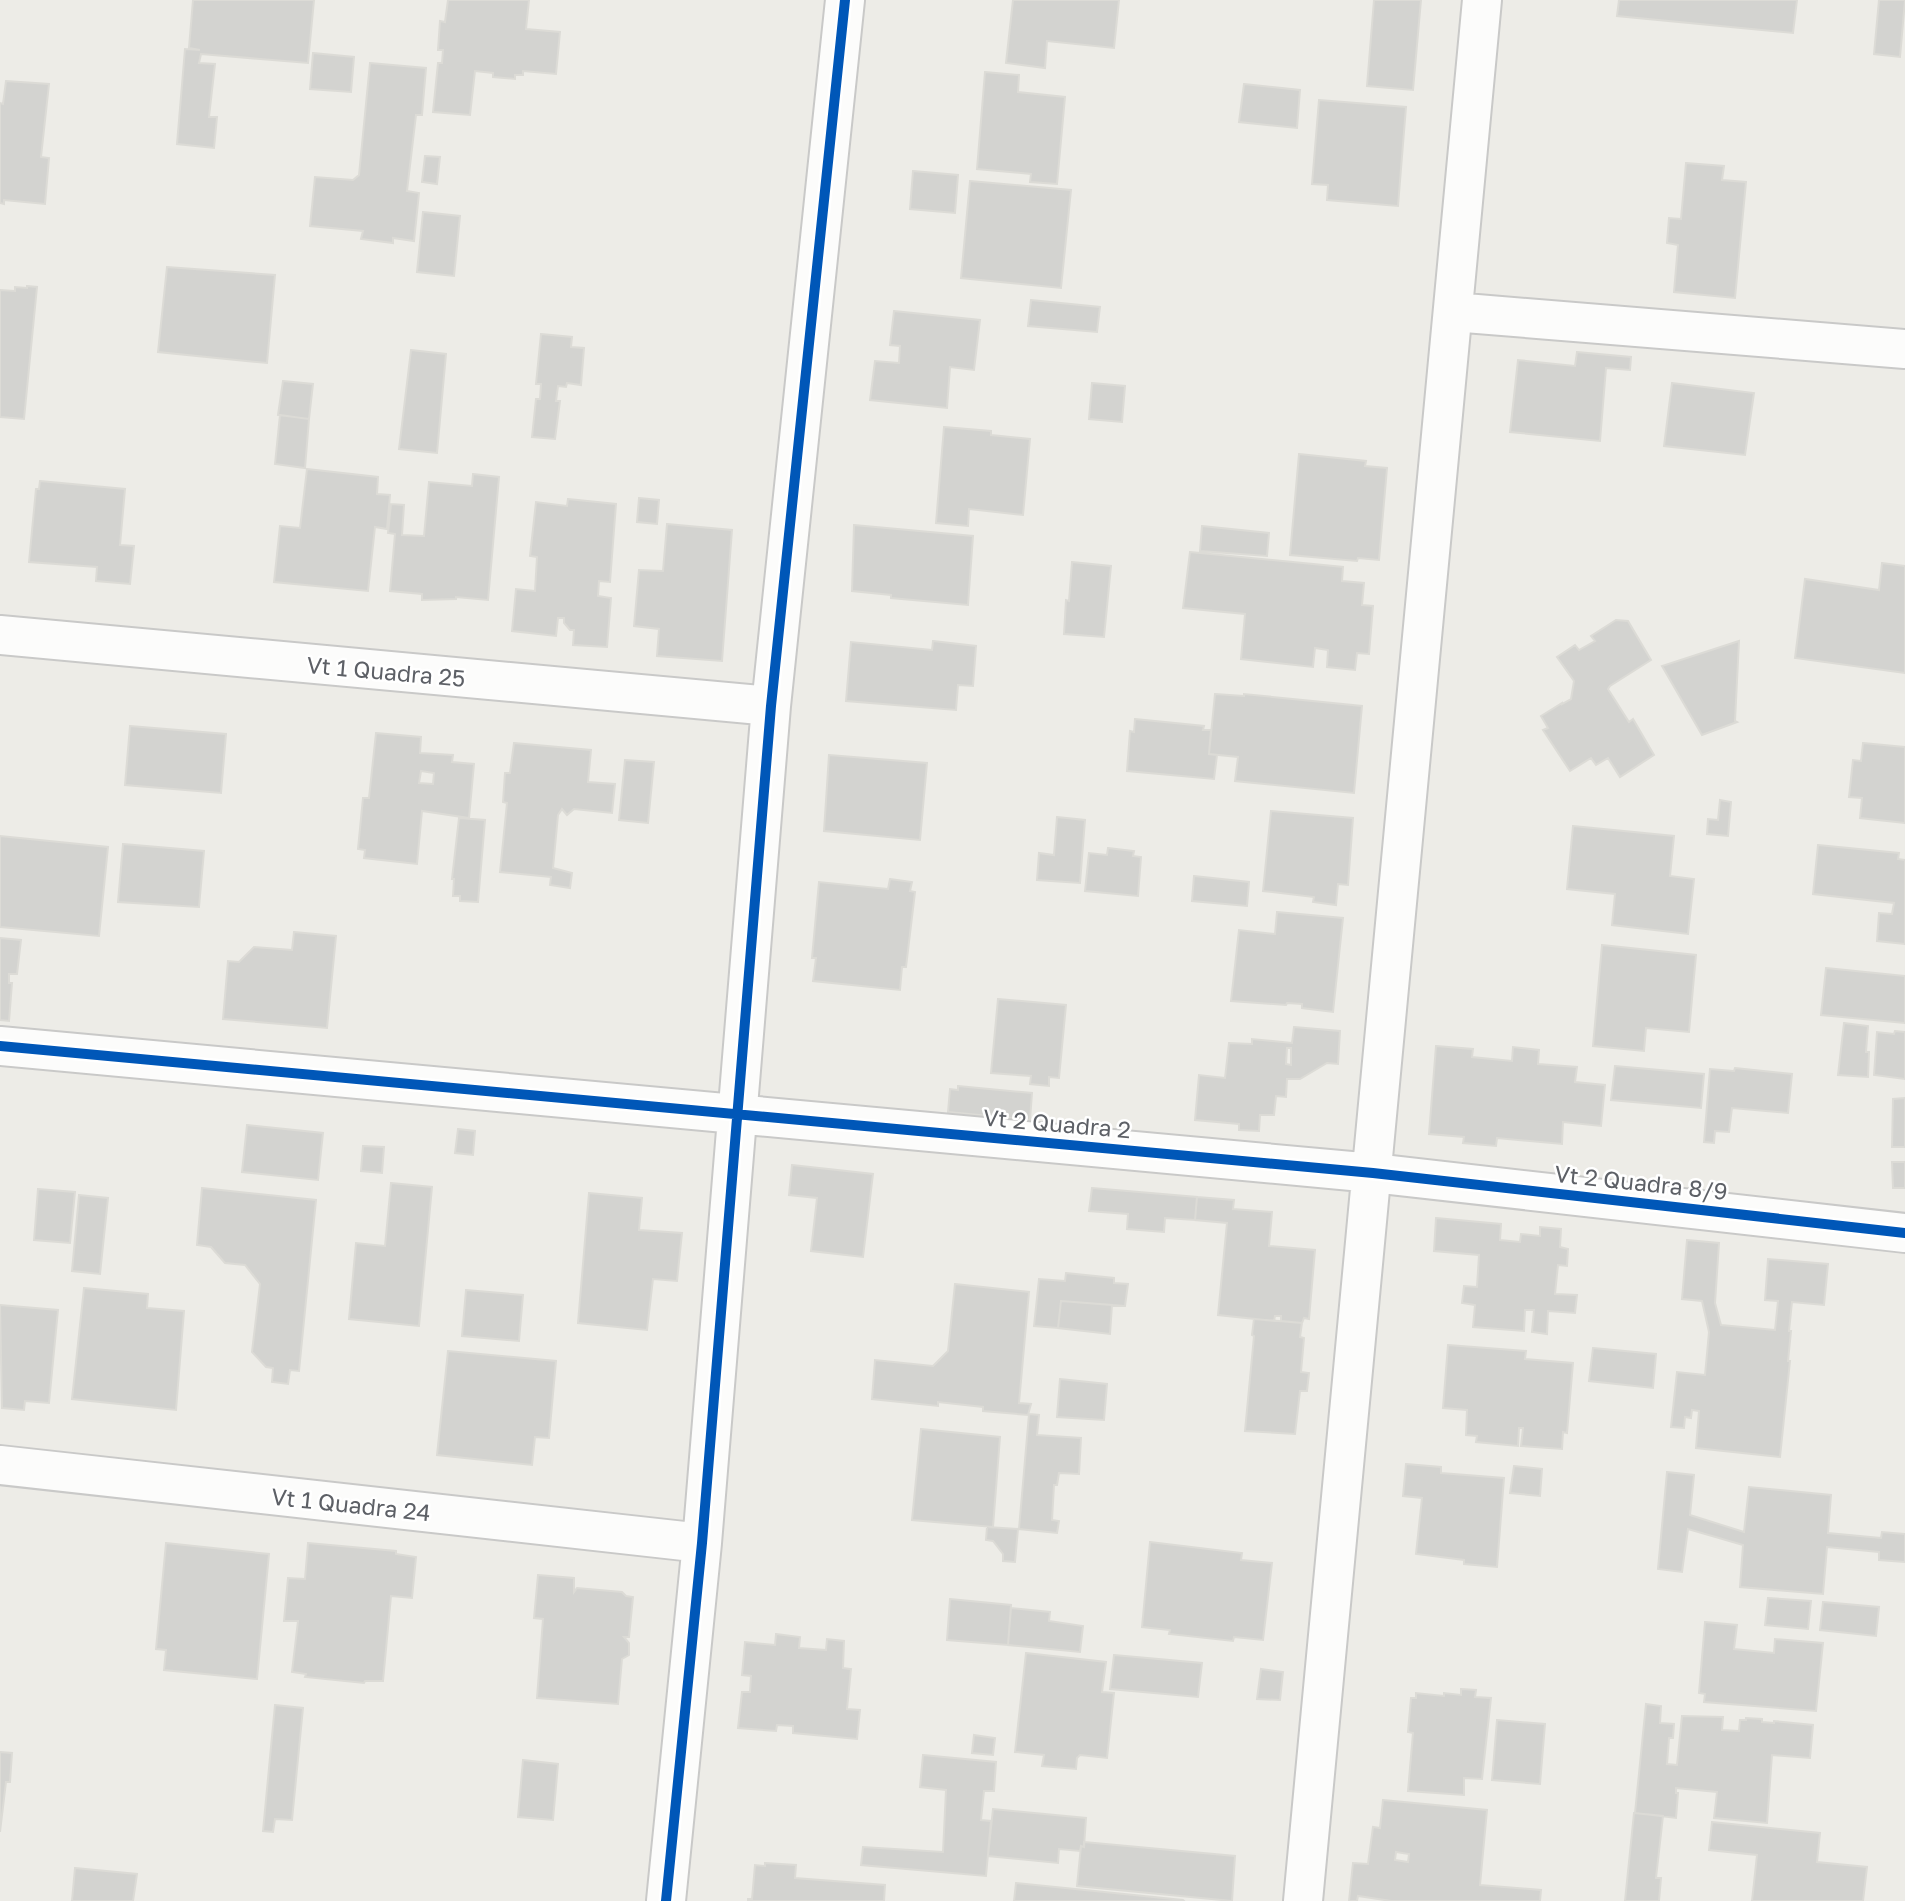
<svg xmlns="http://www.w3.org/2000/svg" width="1905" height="1901" font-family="'Golos Text',sans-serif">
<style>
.building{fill:#d3d3d0;stroke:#dcdbd6;stroke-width:2;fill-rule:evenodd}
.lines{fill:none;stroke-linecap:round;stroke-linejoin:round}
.minor-casing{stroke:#c9c9c8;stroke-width:42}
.minor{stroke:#fcfcfb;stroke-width:38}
.cycleway-casing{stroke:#fff;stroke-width:15}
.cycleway{stroke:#0057b8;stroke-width:10}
.labels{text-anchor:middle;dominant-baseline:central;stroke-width:5;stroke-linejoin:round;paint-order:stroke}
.street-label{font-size:23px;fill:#5d6066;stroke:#fff}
</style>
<rect width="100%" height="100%" fill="#edece7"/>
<path class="building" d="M 193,0 L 314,0 L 308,63 L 201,54 L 199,63 L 215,64 L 209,117 L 217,117 L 214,148 L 177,144 L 185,49 L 200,50 L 189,48 Z
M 448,0 L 529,0 L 526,29 L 560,32 L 556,74 L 523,71 L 523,75 L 515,75 L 515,79 L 493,77 L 493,73 L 475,71 L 470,115 L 433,112 L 438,63 L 442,63 L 443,50 L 438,50 L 440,21 L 445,22 Z
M 1013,0 L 1119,0 L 1114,48 L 1047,41 L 1045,68 L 1006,63 Z
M 1374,0 L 1421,0 L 1413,90 L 1367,86 Z
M 1619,0 L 1797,0 L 1793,33 L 1617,16 Z
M 1879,0 L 1905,0 L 1900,57 L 1874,54 Z
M 313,53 L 354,57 L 351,92 L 310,89 Z
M 370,63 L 426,68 L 422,115 L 416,115 L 407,191 L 419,193 L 414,241 L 393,238 L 393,243 L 361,239 L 363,231 L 310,226 L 315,177 L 353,180 L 359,175 Z
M 985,72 L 1019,75 L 1018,92 L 1065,97 L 1057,184 L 1030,182 L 1031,174 L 977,169 Z
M 6,81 L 49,84 L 41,157 L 49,158 L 45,204 L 4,200 L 4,204 L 0,203 L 0,103 L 3,104 Z
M 1244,84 L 1300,90 L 1297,128 L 1239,122 Z
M 1319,100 L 1406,107 L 1398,206 L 1327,200 L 1328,185 L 1312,184 Z
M 425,156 L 440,157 L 437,184 L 422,182 Z
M 1686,163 L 1724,166 L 1722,180 L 1746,182 L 1735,298 L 1674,292 L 1678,245 L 1667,243 L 1669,218 L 1681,219 Z
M 913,171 L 958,175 L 955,213 L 910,209 Z
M 970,181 L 1071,190 L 1061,288 L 961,278 Z
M 423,212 L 460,216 L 454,276 L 417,272 Z
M 167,267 L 275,275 L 267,363 L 158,352 Z
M 27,286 L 37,287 L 24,419 L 0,417 L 0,290 L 15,291 L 15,287 L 27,288 Z
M 1031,300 L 1100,307 L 1097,332 L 1028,326 Z
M 894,311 L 980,320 L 974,370 L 950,367 L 947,408 L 870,400 L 875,361 L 899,363 L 900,346 L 890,345 Z
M 541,334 L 572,337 L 571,347 L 584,348 L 581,385 L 567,383 L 566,387 L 558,386 L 556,401 L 560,401 L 555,439 L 532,437 L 536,399 L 540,399 L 541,384 L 536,384 Z
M 411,350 L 446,354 L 437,453 L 399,449 Z
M 1577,352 L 1631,357 L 1630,370 L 1606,368 L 1600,441 L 1510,432 L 1518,360 L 1575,366 Z
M 283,381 L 313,384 L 309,419 L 278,415 Z
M 1092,383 L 1125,386 L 1122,422 L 1089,419 Z
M 1672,383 L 1754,393 L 1745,455 L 1664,446 Z
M 280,415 L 309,419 L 305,468 L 275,464 Z
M 944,427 L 991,431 L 991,435 L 1030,439 L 1023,515 L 969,509 L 968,526 L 936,523 Z
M 1299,454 L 1366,461 L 1365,466 L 1387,468 L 1379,560 L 1358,558 L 1357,561 L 1290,555 Z
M 307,469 L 378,477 L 377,494 L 390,495 L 387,529 L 375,527 L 368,591 L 274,582 L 280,526 L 300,528 Z
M 473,474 L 499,477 L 488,600 L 456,597 L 456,599 L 422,600 L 422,594 L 390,591 L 395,534 L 388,533 L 391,504 L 404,505 L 402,535 L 424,536 L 429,482 L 472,486 Z
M 40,481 L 125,489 L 120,545 L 134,546 L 130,584 L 96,581 L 97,567 L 29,562 L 36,489 L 39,489 Z
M 639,498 L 659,500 L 657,524 L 637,522 Z
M 568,499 L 616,504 L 610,582 L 599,581 L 598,596 L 611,598 L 607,647 L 573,645 L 574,630 L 570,630 L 564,623 L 564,618 L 558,618 L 556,636 L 512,631 L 516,589 L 535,591 L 537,557 L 530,556 L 536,502 L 567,506 Z
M 667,524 L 732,530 L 722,661 L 657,656 L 659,629 L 634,626 L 639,570 L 663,571 Z
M 854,525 L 973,536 L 968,605 L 891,598 L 891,595 L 852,591 Z
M 1202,526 L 1269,533 L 1267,556 L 1200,551 Z
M 1190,552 L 1343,567 L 1342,581 L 1364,583 L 1362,605 L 1373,606 L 1369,654 L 1357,653 L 1355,670 L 1327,667 L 1328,650 L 1315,648 L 1313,667 L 1241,659 L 1245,614 L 1183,608 Z
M 1072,562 L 1111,566 L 1104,637 L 1064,634 L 1066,600 L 1069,601 Z
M 1882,563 L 1905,566 L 1905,673 L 1795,658 L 1805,579 L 1879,590 Z
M 1616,620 L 1628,621 L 1651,660 L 1610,686 L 1608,689 L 1629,722 L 1633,719 L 1654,755 L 1620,777 L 1608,758 L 1596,765 L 1591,758 L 1570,771 L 1543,730 L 1548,728 L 1541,716 L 1562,703 L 1562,704 L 1571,699 L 1574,681 L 1557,657 L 1575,645 L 1579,650 L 1595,641 L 1591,636 Z
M 933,641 L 976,646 L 973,686 L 958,685 L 956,710 L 846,701 L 851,642 L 932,650 Z
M 1739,641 L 1735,721 L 1737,722 L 1702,735 L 1662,666 Z
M 1215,694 L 1244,696 L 1244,694 L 1362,706 L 1354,793 L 1235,781 L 1238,757 L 1209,754 Z
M 1135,719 L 1204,726 L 1203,730 L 1211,730 L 1209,754 L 1217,755 L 1214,779 L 1127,771 L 1130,731 L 1134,732 Z
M 130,726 L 226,734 L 221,793 L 125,785 Z
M 376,733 L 421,737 L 420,753 L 453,755 L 452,762 L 474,764 L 469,818 L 422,811 L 417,864 L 364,858 L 365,850 L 358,849 L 363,798 L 369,798 ZM 421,771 L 434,773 L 433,784 L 419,783 Z
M 514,743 L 591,750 L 588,782 L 615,784 L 612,813 L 574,809 L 567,815 L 562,809 L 558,815 L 553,868 L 572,873 L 570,888 L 550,885 L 551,877 L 500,872 L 507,803 L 503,802 L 505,773 L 510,773 Z
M 1863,743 L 1905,747 L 1905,823 L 1860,818 L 1862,798 L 1849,797 L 1853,760 L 1861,761 Z
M 829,755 L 927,763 L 920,840 L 824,831 Z
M 625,760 L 654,762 L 648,823 L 619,820 Z
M 1720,800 L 1731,802 L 1728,836 L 1707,834 L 1708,819 L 1718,820 Z
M 1271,811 L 1353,818 L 1348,885 L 1338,884 L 1336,905 L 1313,902 L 1314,897 L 1263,891 Z
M 1057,817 L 1085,820 L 1080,883 L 1037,880 L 1039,853 L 1054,855 Z
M 459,818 L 485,820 L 478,902 L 460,901 L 460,896 L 453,896 L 454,879 L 452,879 Z
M 1573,826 L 1674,836 L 1670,876 L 1694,879 L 1688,934 L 1612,925 L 1615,894 L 1567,889 Z
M 0,836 L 108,847 L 99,936 L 0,927 Z
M 123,844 L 204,851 L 199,907 L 118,902 Z
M 1818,845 L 1899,853 L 1898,859 L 1905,860 L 1905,944 L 1877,941 L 1879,913 L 1892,914 L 1894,903 L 1813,894 Z
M 1108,848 L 1134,851 L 1133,856 L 1141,857 L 1138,896 L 1085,891 L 1089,853 L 1107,855 Z
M 1194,876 L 1249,882 L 1247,906 L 1192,901 Z
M 890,879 L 912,882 L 910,891 L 915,892 L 906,967 L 902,967 L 900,990 L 813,981 L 816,958 L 812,958 L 819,882 L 888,889 Z
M 1277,912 L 1343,918 L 1333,1012 L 1302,1008 L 1302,1004 L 1287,1003 L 1286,1005 L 1231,1001 L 1239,930 L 1275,934 Z
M 294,932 L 336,936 L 327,1028 L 223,1019 L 228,961 L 239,962 L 254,947 L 292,950 Z
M 0,938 L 21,940 L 17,974 L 9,974 L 9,983 L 12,983 L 9,1021 L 0,1020 Z
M 1602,945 L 1696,955 L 1689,1032 L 1646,1028 L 1644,1051 L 1593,1046 Z
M 1826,968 L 1905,976 L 1905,1023 L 1821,1015 Z
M 998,999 L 1066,1005 L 1059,1078 L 1049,1077 L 1049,1086 L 1030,1084 L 1031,1076 L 991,1073 Z
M 1844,1023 L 1868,1026 L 1866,1052 L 1869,1052 L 1868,1077 L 1838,1075 Z
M 1294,1027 L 1340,1031 L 1338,1064 L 1327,1063 L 1300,1079 L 1287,1079 L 1286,1097 L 1276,1096 L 1274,1115 L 1260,1115 L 1259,1131 L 1239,1130 L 1239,1124 L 1195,1120 L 1199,1075 L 1225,1078 L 1229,1043 L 1252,1044 L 1252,1039 L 1292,1043 ZM 1287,1048 L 1291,1048 L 1291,1065 L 1286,1064 Z
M 1895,1031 L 1905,1032 L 1905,1079 L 1874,1075 L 1877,1032 L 1894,1034 Z
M 1436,1046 L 1473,1049 L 1472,1057 L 1512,1061 L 1513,1047 L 1539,1050 L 1538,1064 L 1577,1067 L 1575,1082 L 1605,1085 L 1601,1126 L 1563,1122 L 1562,1144 L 1497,1138 L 1496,1146 L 1463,1143 L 1464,1137 L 1429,1134 Z
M 1615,1066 L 1704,1074 L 1701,1108 L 1611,1100 Z
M 1735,1068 L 1792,1074 L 1788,1113 L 1732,1108 L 1729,1132 L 1715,1131 L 1714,1143 L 1704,1142 L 1710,1069 L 1734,1071 Z
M 958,1086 L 1032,1093 L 1030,1120 L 948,1112 L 950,1089 L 958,1090 Z
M 1905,1098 L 1905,1147 L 1892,1147 L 1893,1099 Z
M 247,1125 L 323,1133 L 318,1180 L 242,1172 Z
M 458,1129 L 475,1131 L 473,1155 L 455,1153 Z
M 363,1146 L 384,1147 L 382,1173 L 361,1171 Z
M 1892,1162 L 1905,1162 L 1905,1188 L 1893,1188 Z
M 792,1165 L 873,1174 L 863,1257 L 811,1251 L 817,1198 L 789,1195 Z
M 391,1183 L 432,1187 L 419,1326 L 349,1319 L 356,1243 L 385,1246 Z
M 202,1188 L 316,1200 L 299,1371 L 290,1370 L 288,1384 L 272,1382 L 273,1368 L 266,1367 L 252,1352 L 260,1284 L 245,1265 L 225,1263 L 211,1247 L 197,1245 Z
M 1092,1188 L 1197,1197 L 1195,1220 L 1165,1218 L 1164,1232 L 1127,1229 L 1128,1214 L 1089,1211 Z
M 38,1189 L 75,1192 L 70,1243 L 34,1240 Z
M 589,1193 L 642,1198 L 639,1230 L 682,1233 L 677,1281 L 653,1279 L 647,1330 L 578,1323 Z
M 79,1195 L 108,1198 L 100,1274 L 72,1271 Z
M 1197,1197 L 1234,1200 L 1233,1209 L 1272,1212 L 1269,1246 L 1315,1250 L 1309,1319 L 1304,1318 L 1302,1323 L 1281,1321 L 1281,1316 L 1275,1316 L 1274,1321 L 1218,1315 L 1227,1223 L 1195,1220 Z
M 1436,1218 L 1501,1224 L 1500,1240 L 1520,1242 L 1521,1234 L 1540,1236 L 1540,1227 L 1561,1229 L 1560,1247 L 1568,1249 L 1567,1266 L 1558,1265 L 1555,1294 L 1577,1295 L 1575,1313 L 1548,1311 L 1547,1334 L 1532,1332 L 1534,1310 L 1525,1310 L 1524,1331 L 1473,1327 L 1475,1305 L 1462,1303 L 1464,1286 L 1477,1287 L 1479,1255 L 1434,1251 Z
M 1687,1240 L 1719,1243 L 1715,1303 L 1721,1325 L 1775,1330 L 1778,1301 L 1765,1300 L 1768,1259 L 1828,1264 L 1824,1305 L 1792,1302 L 1789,1331 L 1791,1331 L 1788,1361 L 1790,1361 L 1780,1457 L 1696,1448 L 1699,1411 L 1692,1410 L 1691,1418 L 1685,1417 L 1684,1428 L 1671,1427 L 1677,1372 L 1705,1375 L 1709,1332 L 1702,1301 L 1682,1299 Z
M 1066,1273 L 1114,1278 L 1114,1283 L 1128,1284 L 1125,1306 L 1061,1301 L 1058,1328 L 1034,1326 L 1039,1279 L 1065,1281 Z
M 955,1284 L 1029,1292 L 1019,1403 L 1031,1404 L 1028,1415 L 983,1411 L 983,1407 L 938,1402 L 938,1406 L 872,1399 L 875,1360 L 933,1366 L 948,1351 Z
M 84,1288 L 148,1294 L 147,1308 L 184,1311 L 176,1410 L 72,1399 Z
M 466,1290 L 523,1295 L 519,1341 L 462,1336 Z
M 1061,1301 L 1112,1305 L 1110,1334 L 1058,1328 Z
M 0,1305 L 58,1310 L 49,1403 L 25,1401 L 24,1410 L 2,1408 Z
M 1254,1319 L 1302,1323 L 1300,1337 L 1304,1338 L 1301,1372 L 1309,1373 L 1307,1391 L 1300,1391 L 1295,1434 L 1245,1431 L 1254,1336 L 1252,1335 Z
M 1448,1345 L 1526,1351 L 1525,1359 L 1573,1363 L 1567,1433 L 1563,1432 L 1562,1449 L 1521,1446 L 1523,1428 L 1519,1428 L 1518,1446 L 1476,1442 L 1477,1436 L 1466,1435 L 1467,1410 L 1443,1408 Z
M 1593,1348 L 1656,1354 L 1653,1388 L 1589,1381 Z
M 448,1351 L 556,1361 L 549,1438 L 535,1437 L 532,1465 L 437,1455 Z
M 1060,1379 L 1107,1384 L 1104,1420 L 1057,1417 Z
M 1029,1414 L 1039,1415 L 1037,1435 L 1081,1438 L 1079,1474 L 1059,1473 L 1057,1485 L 1054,1485 L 1052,1520 L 1059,1521 L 1057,1533 L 1019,1529 Z
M 921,1429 L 1000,1437 L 993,1527 L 912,1520 Z
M 1406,1464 L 1441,1467 L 1441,1473 L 1504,1478 L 1497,1567 L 1464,1564 L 1464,1560 L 1416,1554 L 1422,1498 L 1403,1496 Z
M 1514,1466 L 1542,1469 L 1540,1496 L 1510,1493 Z
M 1667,1472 L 1694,1475 L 1690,1515 L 1744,1532 L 1749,1487 L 1831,1495 L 1828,1533 L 1881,1538 L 1882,1532 L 1905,1534 L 1905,1562 L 1879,1560 L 1879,1552 L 1827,1547 L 1823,1594 L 1740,1587 L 1743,1545 L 1688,1529 L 1682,1572 L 1658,1569 Z
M 987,1527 L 1018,1529 L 1015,1562 L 1003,1561 L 1003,1554 L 993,1541 L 986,1540 Z
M 1150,1542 L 1242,1553 L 1241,1560 L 1272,1563 L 1263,1640 L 1234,1637 L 1233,1641 L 1169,1634 L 1170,1630 L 1142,1627 Z
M 166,1543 L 269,1554 L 257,1679 L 164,1670 L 166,1650 L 156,1649 Z
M 308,1543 L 396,1551 L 396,1554 L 416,1557 L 412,1598 L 391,1596 L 383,1681 L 365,1681 L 364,1683 L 305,1677 L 306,1674 L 292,1672 L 298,1621 L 284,1621 L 288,1578 L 305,1579 Z
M 538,1575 L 574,1578 L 574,1592 L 577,1588 L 622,1592 L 626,1596 L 633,1597 L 629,1637 L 624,1637 L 629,1643 L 629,1655 L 622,1659 L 618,1704 L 537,1698 L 543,1619 L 534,1618 Z
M 1768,1598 L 1811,1601 L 1808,1629 L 1765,1625 Z
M 950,1599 L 1011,1605 L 1008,1645 L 947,1640 Z
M 1823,1602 L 1879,1607 L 1876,1636 L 1820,1630 Z
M 1011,1608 L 1050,1612 L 1049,1621 L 1083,1626 L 1080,1652 L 1008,1645 Z
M 1705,1622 L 1737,1625 L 1734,1649 L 1774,1653 L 1775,1639 L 1823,1643 L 1816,1711 L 1704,1702 L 1705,1694 L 1699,1693 Z
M 776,1634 L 800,1637 L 799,1648 L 826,1650 L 827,1639 L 844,1641 L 843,1668 L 851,1669 L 847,1709 L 860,1710 L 857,1739 L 793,1733 L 793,1726 L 777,1725 L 776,1731 L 738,1728 L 742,1692 L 750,1692 L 751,1676 L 742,1675 L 745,1642 L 775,1645 Z
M 1026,1653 L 1106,1662 L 1102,1692 L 1114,1693 L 1107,1758 L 1080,1755 L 1077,1758 L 1076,1769 L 1042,1766 L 1044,1755 L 1015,1752 Z
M 1114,1655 L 1202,1663 L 1198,1697 L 1110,1689 Z
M 1261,1669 L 1283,1672 L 1280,1700 L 1257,1699 Z
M 1461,1689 L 1476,1690 L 1475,1697 L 1491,1698 L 1482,1779 L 1464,1778 L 1464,1795 L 1408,1791 L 1413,1733 L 1408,1732 L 1411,1698 L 1416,1698 L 1416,1693 L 1444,1696 L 1444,1693 L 1461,1695 Z
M 1646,1704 L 1661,1706 L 1660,1723 L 1674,1724 L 1673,1738 L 1669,1738 L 1667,1764 L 1677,1765 L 1682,1716 L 1723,1717 L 1722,1730 L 1739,1731 L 1740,1720 L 1746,1720 L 1746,1718 L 1762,1719 L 1762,1722 L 1774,1723 L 1774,1721 L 1813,1725 L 1810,1758 L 1772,1755 L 1767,1823 L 1714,1818 L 1717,1792 L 1676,1788 L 1676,1793 L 1678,1793 L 1676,1818 L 1635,1813 Z
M 275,1705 L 303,1708 L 292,1820 L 275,1819 L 273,1832 L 263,1831 Z
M 1497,1720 L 1545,1724 L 1540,1784 L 1492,1780 Z
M 974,1735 L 995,1738 L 993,1755 L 972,1753 Z
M 0,1752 L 12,1753 L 10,1782 L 6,1782 L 0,1832 Z
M 923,1755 L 996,1762 L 994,1791 L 984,1791 L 981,1820 L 991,1821 L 986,1876 L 861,1865 L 863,1847 L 943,1852 L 946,1790 L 920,1787 Z
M 523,1760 L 558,1764 L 553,1820 L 518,1817 Z
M 1383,1800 L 1487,1810 L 1480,1885 L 1541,1890 L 1540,1901 L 1391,1901 L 1358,1896 L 1357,1901 L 1349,1901 L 1353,1863 L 1368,1864 L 1373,1827 L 1380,1828 ZM 1396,1852 L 1409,1854 L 1408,1862 L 1395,1860 Z
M 993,1809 L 1086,1818 L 1084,1847 L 1081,1846 L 1080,1851 L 1059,1849 L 1058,1863 L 988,1856 Z
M 1634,1813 L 1663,1816 L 1656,1878 L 1661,1878 L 1659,1901 L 1625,1901 Z
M 1712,1822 L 1820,1833 L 1817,1862 L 1867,1867 L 1863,1901 L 1752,1901 L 1757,1855 L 1709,1850 Z
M 1084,1842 L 1235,1856 L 1232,1901 L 1077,1886 L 1081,1846 L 1084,1847 Z
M 765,1863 L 796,1865 L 795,1878 L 885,1885 L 884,1901 L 748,1901 L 748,1899 L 752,1899 L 755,1865 L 765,1866 Z
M 75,1868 L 137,1874 L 133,1901 L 72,1901 Z
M 1016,1883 L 1183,1900 L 1184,1901 L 1014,1901 Z"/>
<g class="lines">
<g class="minor-casing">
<path id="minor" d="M 1453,312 L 1905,349
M 0,635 L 771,706
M 0,1046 L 1373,1173 L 1905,1233
M 0,1465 L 702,1543
M 666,1901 L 702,1543 L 771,706 L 845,0
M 1303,1901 L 1482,0"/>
</g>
<use href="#minor" class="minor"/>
<g class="cycleway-casing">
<path id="cycleway" d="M 0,1046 L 1373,1173 L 1905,1233
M 666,1901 L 702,1543 L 771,706 L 845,0"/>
</g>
<use href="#cycleway" class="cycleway"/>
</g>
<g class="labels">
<g class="street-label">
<text transform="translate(386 671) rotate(5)">Vt 1 Quadra 25</text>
<text transform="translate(1057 1123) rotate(5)">Vt 2 Quadra 2</text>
<text transform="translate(1641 1182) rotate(6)">Vt 2 Quadra 8/9</text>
<text transform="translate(351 1504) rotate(6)">Vt 1 Quadra 24</text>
</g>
</g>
</svg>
